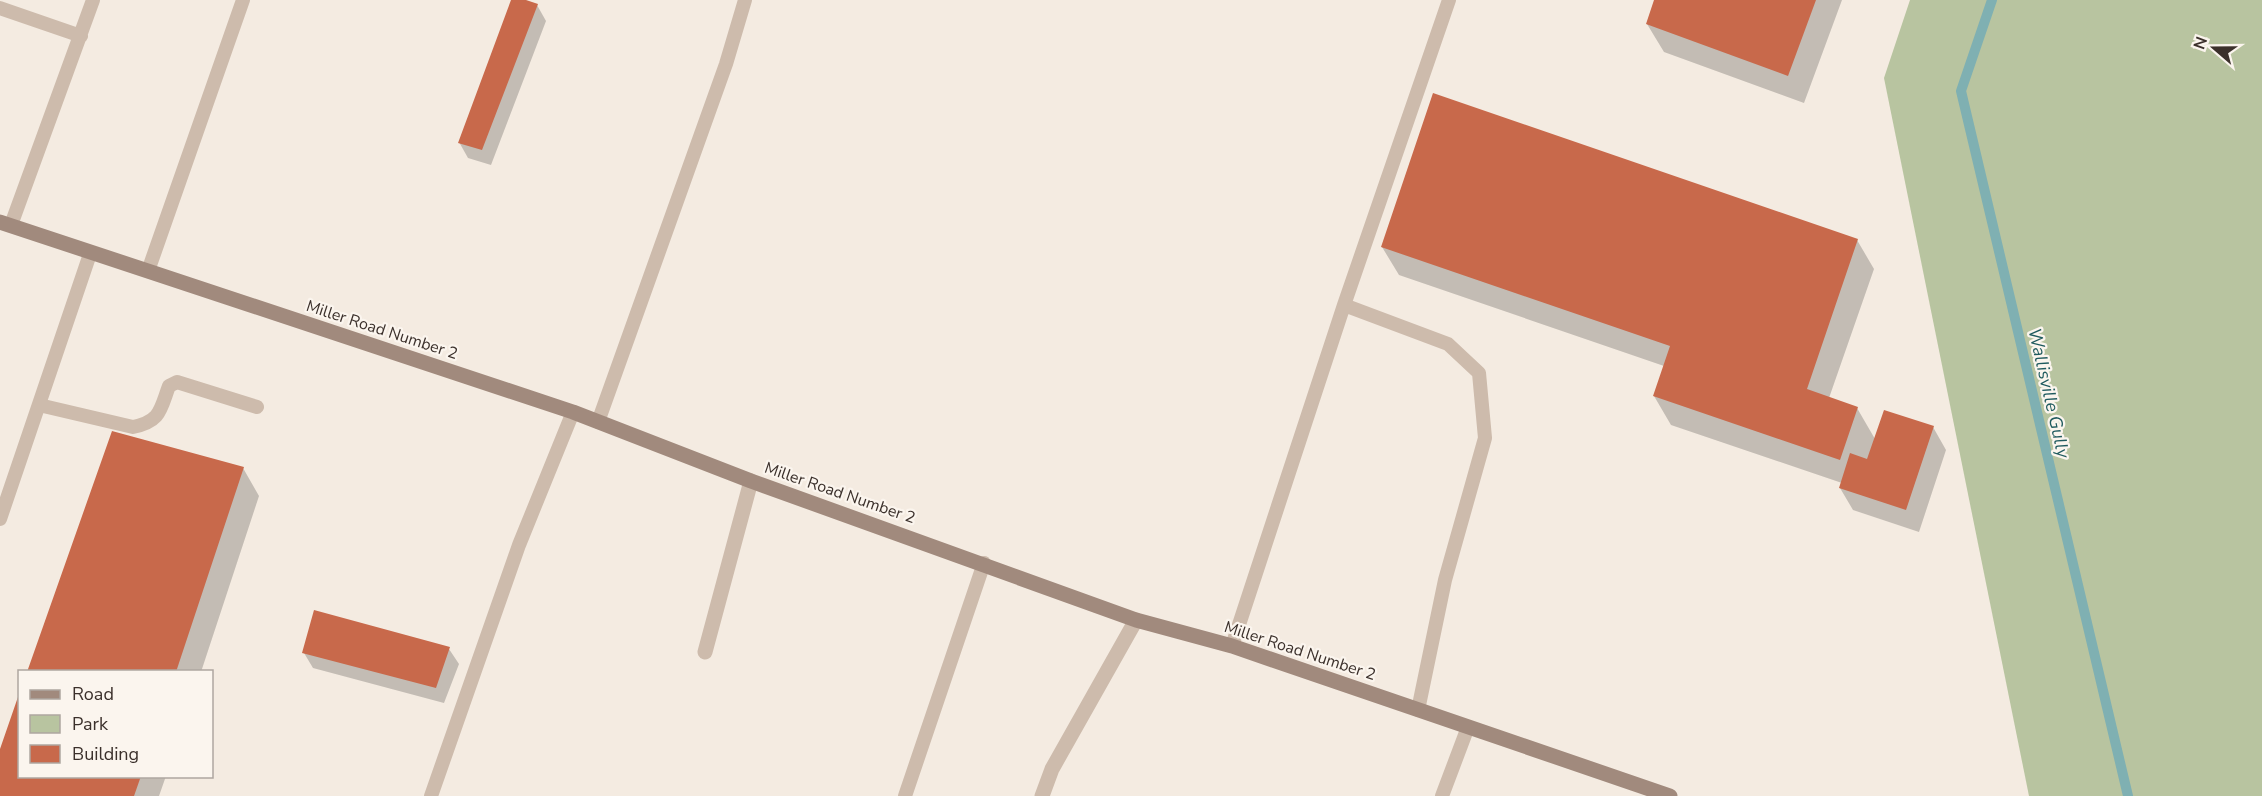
<svg xmlns="http://www.w3.org/2000/svg" width="2262" height="796" font-family="'Nunito Sans',sans-serif">
<style>
.green{fill:#b8c4a0}
.shadow{fill:#0003}
.lines{fill:none;stroke-linecap:round;stroke-linejoin:round}
.stream{stroke:#7fb0b2;stroke-width:10}
.building{fill:#c8694b}
.service{stroke:#cdbbac;stroke-width:14}
.minor{stroke:#cdbbac;stroke-width:15}
.secondary{stroke:#a18a7d;stroke-width:15}
.labels{text-anchor:middle;dominant-baseline:central;stroke-width:4.5;stroke-linejoin:round;paint-order:stroke}
.street-label{font-size:16px;fill:#3b302b;stroke:#fbf5ee}
.water-label{font-size:18px;font-style:italic;fill:#1f5a5e;stroke:#fbf5ee}
</style>
<rect width="100%" height="100%" fill="#f4ebe1"/>
<path class="green" d="M 1910,0 L 2262,0 L 2262,796 L 2029,796 L 1884,78 Z"/>
<path class="shadow" d="M 513,0 L 537,5 L 546,21 L 491,165 L 468,158 L 459,142 Z
M 1656,0 L 1842,0 L 1804,103 L 1664,52 L 1647,24 Z
M 1857,240 L 1874,269 L 1829,398 L 1857,408 L 1875,439 L 1933,427 L 1946,450 L 1919,532 L 1853,510 L 1840,488 L 1842,483 L 1671,425 L 1654,396 L 1664,366 L 1399,275 L 1382,247 Z
M 243,468 L 259,496 L 201,672 L 29,672 Z
M 315,612 L 449,649 L 459,664 L 444,703 L 313,668 L 304,653 Z
M 20,698 L 20,776 L 166,776 L 159,796 L 0,796 L 0,753 Z"/>
<g class="lines">
<path class="stream" d="M 1992,0 L 1961,91 L 2128,796"/>
</g>
<path class="building" d="M 511,0 L 526,0 L 538,4 L 482,150 L 458,143 Z
M 1654,0 L 1816,0 L 1788,76 L 1646,24 Z
M 1433,93 L 1858,239 L 1807,389 L 1858,407 L 1840,460 L 1653,396 L 1670,346 L 1381,247 Z
M 1884,410 L 1934,426 L 1906,510 L 1839,488 L 1850,453 L 1867,459 Z
M 112,431 L 244,467 L 176,672 L 27,672 Z
M 314,610 L 450,647 L 436,688 L 302,653 Z
M 19,694 L 20,776 L 141,776 L 134,796 L 0,796 L 0,749 Z"/>
<g class="lines">
<path class="service" d="M 0,8 L 81,36
M 11,225 L 93,0
M 148,271 L 243,0
M 1344,305 L 1448,344 L 1479,373 L 1485,438 L 1445,580 L 1418,710
M 39,405 L 133,427 C 161,421 160,410 169,386 L 177,382 L 257,407
M 598,422 L 726,64 L 745,0
M 0,519 L 90,254
M 1232,646 L 1344,305 L 1449,0
M 431,796 L 519,545 L 573,412
M 905,796 L 984,563
M 1442,796 L 1468,727"/>
<path class="minor" d="M 705,652 L 751,481
M 1042,796 L 1052,769 L 1136,620"/>
<path class="secondary" d="M 0,222 L 573,412 L 751,481 L 1136,620 L 1232,646 L 1670,796"/>
</g>
<g class="labels">
<g class="street-label">
<text transform="translate(382 330) rotate(18)">Miller Road Number 2</text>
<text transform="translate(840 493) rotate(19)">Miller Road Number 2</text>
<text transform="translate(1300 651) rotate(18)">Miller Road Number 2</text>
</g>
<g class="water-label">
<text transform="translate(2049 393) rotate(77)">Wallisville Gully</text>
</g>
</g>
<rect x="18" y="670" width="195" height="108" fill="#fbf5ee" stroke="#aea6a0" stroke-width="1.5"/>
<rect x="30" y="690" width="30" height="9" fill="#a18a7d" stroke="#aea6a0" stroke-width="1.5"/>
<text x="72" y="700" font-size="18" fill="#3b302b">Road</text>
<rect x="30" y="715" width="30" height="18" fill="#b8c4a0" stroke="#aea6a0" stroke-width="1.5"/>
<text x="72" y="730" font-size="18" fill="#3b302b">Park</text>
<rect x="30" y="745" width="30" height="18" fill="#c8694b" stroke="#aea6a0" stroke-width="1.5"/>
<text x="72" y="760" font-size="18" fill="#3b302b">Building</text>
<g transform="translate(2214 48) rotate(290)" stroke="#fbf5ee" stroke-width="4.5" paint-order="stroke">
<path d="M0-4.5L10 22L0 15L-10 22Z" fill="#3b302b"/>
<text y="-9" font-size="16" font-weight="bold" text-anchor="middle" fill="#3b302b">N</text>
</g>
</svg>
